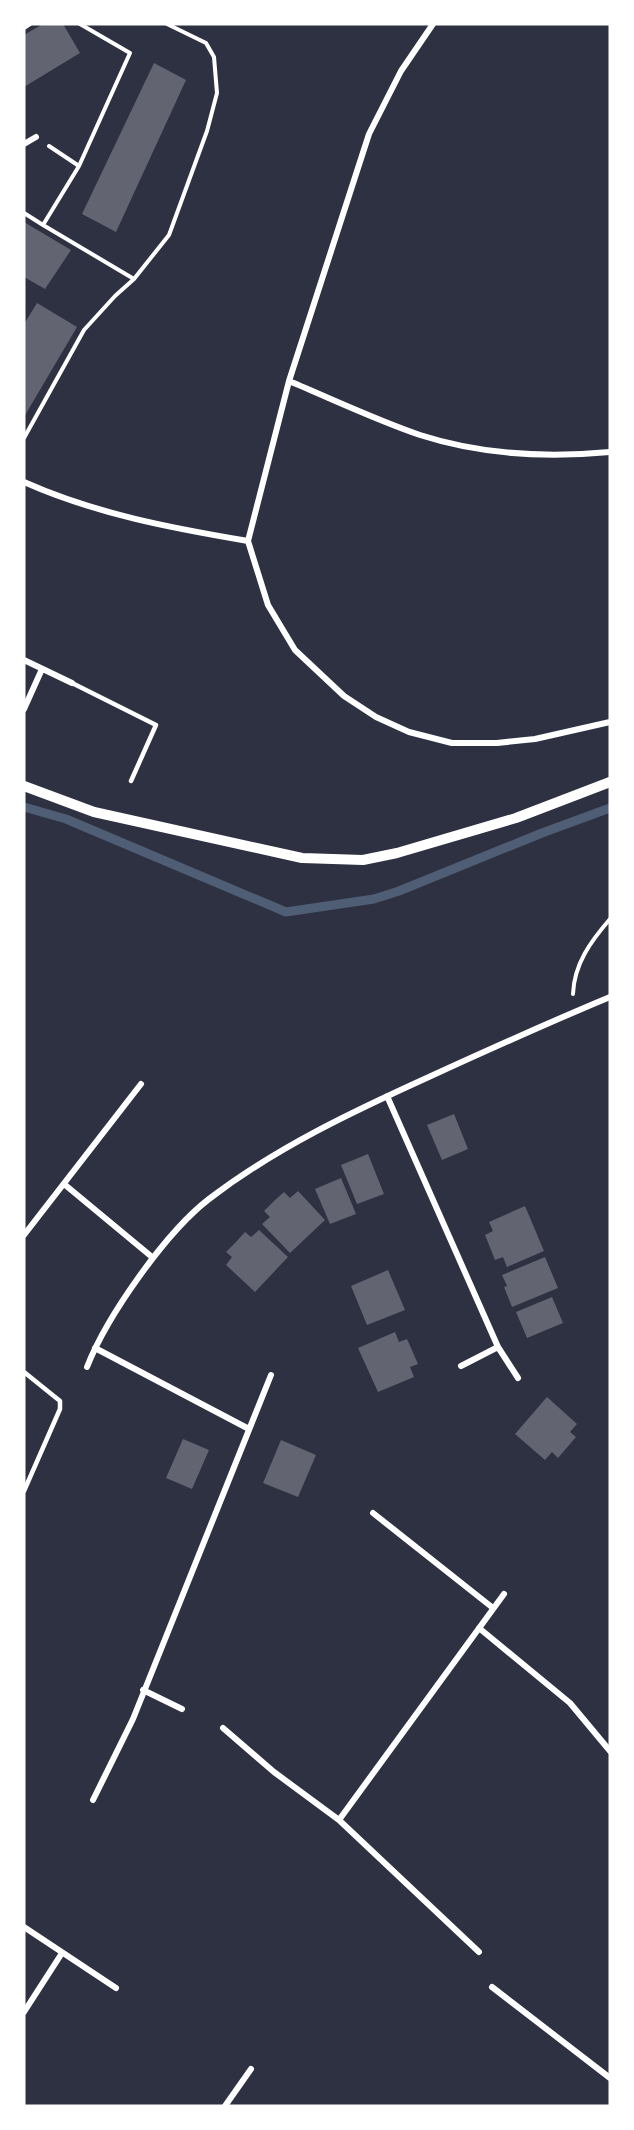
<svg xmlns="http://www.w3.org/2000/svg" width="634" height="2130" font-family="'Open Sans',sans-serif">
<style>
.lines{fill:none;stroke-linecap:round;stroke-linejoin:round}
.stream{stroke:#4f5d75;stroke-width:9}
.building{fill:#626471}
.path{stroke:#fff;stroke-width:4}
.service{stroke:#fff;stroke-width:4.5}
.minor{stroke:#fff;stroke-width:6}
.tertiary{stroke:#fff;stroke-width:10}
</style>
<rect width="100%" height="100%" fill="#2d3142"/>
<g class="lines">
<path class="stream" d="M 24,807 L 66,819 L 286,912 L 374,899 L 399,891 L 542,833 L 610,808"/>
</g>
<path class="building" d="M 43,24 L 63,24 L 80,53 L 24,87 L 24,35 Z
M 154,63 L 186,80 L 116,232 L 82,214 Z
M 24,222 L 71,250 L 45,289 L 24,277 Z
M 37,303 L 77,327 L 24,417 L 24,324 Z
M 454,1114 L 468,1149 L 442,1160 L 427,1125 Z
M 368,1154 L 384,1194 L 357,1204 L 341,1165 Z
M 341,1178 L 356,1214 L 330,1224 L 315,1189 Z
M 298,1191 L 325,1220 L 290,1253 L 262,1224 L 270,1217 L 264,1211 L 274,1201 L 284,1192 L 290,1198 Z
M 525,1206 L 544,1251 L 507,1267 L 503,1257 L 495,1260 L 485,1235 L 493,1231 L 489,1222 Z
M 259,1230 L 288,1257 L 255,1292 L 226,1265 L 232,1257 L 226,1252 L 236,1242 L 245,1232 L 251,1237 Z
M 545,1257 L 558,1288 L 512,1307 L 504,1287 L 507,1286 L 502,1275 Z
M 388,1270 L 405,1310 L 367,1325 L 351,1286 Z
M 552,1297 L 563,1323 L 527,1338 L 516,1312 Z
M 395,1332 L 399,1342 L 407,1339 L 418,1364 L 410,1367 L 414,1377 L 378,1392 L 358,1348 Z
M 547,1397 L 577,1424 L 570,1432 L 576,1437 L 558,1458 L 552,1452 L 545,1460 L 515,1434 Z
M 183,1439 L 209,1450 L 192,1489 L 166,1478 Z
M 281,1440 L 316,1455 L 298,1497 L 263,1483 Z"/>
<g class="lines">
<path class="path" d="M 24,28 L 30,24
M 49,146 L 79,166 L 43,225 L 134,279
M 79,166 L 130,53 L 80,24
M 24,213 L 43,225
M 24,438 L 84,330 L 115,296 L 134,279 L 169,235 L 207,131 L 217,93 L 214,57 L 206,43 L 167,24
M 573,994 C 574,964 591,941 610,919"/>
<path class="service" d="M 72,683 L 156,725 L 131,781
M 24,1372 L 60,1401 L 60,1409 L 24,1491"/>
<path class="minor" d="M 433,24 L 401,71 L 369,134 L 289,381 L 248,541 L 268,605 L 295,650 L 344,696 L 376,717 L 409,732 L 452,743 L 497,743 L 535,739 L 610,722
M 24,144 L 36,137
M 289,381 C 332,399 376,420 420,435 C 482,455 546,458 610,452
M 24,482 C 96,514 171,528 248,541
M 24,660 L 72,683
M 24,709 L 42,669
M 387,1096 L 498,1347 L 518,1378
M 64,1184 L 152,1257
M 24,1235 L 141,1084
M 95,1348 L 249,1429
M 461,1366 L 498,1347
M 87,1367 C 107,1316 166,1232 209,1199 C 277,1147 354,1111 431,1076 C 490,1049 550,1022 610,997
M 373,1513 L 493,1608
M 479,1628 L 570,1703 L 610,1751
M 143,1690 L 182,1709
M 223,1728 L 274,1772 L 339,1820 L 479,1952
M 93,1800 L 133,1719 L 271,1375
M 339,1820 L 504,1594
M 24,1927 L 116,1988
M 492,1987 L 610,2078
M 24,2012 L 62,1953
M 225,2106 L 251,2069"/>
<path class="tertiary" d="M 24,786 L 94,812 L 302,858 L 363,860 L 397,853 L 516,818 L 610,782"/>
</g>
<rect width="634" height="2130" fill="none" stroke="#ffffff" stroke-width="51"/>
</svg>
